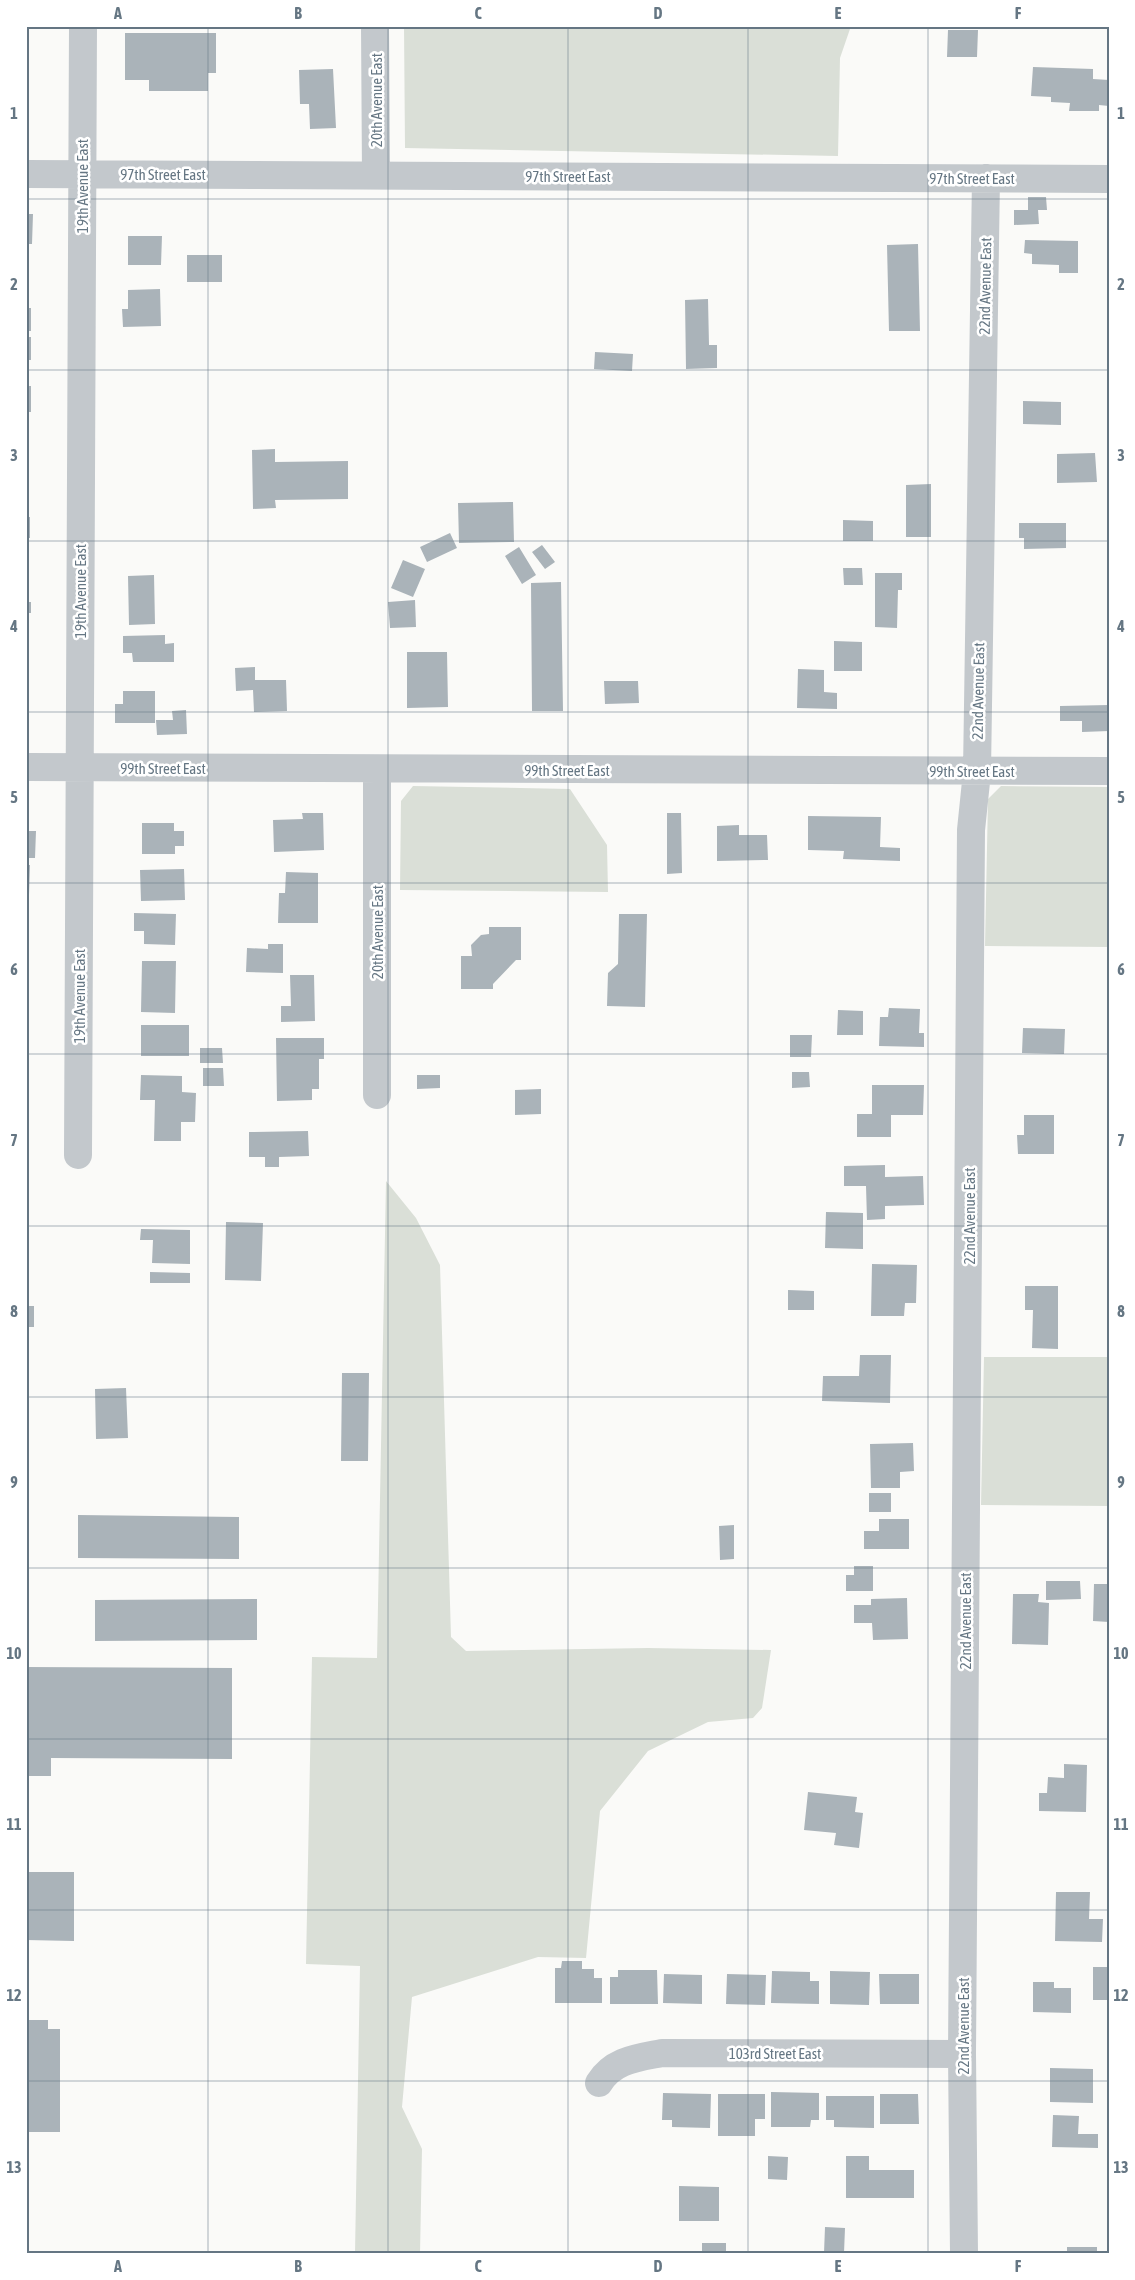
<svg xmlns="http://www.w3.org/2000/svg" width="1135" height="2280" font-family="'Asap Condensed',sans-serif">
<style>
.green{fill:#dadfd7}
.building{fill:#aab3b9}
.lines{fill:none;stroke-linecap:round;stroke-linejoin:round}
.minor{stroke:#c3c8cc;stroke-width:28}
.grid{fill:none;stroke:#657683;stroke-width:1;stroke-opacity:0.55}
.labels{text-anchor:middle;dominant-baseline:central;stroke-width:5;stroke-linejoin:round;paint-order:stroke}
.street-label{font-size:15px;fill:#657683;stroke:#fff}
.neatline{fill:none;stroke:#657683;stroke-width:2}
.grid-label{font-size:16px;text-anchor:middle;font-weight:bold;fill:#657683}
</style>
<rect width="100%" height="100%" fill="#fafaf8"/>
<path class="green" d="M 404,26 L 851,26 L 840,58 L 838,156 L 405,148 Z
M 413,786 L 570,789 L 607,845 L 608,892 L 400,890 L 401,801 Z
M 1001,786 L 1109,787 L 1109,947 L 985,946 L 988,799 Z
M 386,1181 L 416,1218 L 440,1265 L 451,1637 L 466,1651 L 648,1648 L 771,1650 L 762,1708 L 753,1718 L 708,1722 L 648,1751 L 600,1811 L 586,1958 L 538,1957 L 412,1997 L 402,2107 L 422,2149 L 420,2254 L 355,2254 L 360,1966 L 306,1964 L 312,1657 L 377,1658 Z
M 984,1357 L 1109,1357 L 1109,1506 L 981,1505 Z"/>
<path class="building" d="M 948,30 L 978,30 L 977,57 L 947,57 Z
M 125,33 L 216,33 L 216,73 L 208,73 L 208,91 L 149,91 L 149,80 L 125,80 Z
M 1033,67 L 1093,69 L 1093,79 L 1109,80 L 1109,106 L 1099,105 L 1099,111 L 1069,111 L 1070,103 L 1051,102 L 1051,97 L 1031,96 Z
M 333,69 L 336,128 L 310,129 L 309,104 L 300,104 L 299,70 Z
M 1028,197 L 1046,197 L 1047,210 L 1038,210 L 1039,224 L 1014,225 L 1014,210 L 1028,210 Z
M 26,214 L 33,214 L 32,244 L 26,244 Z
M 128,236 L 162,236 L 161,265 L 128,265 Z
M 1025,240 L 1078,241 L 1078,273 L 1059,273 L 1059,265 L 1032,264 L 1032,254 L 1024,253 Z
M 918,244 L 920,331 L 889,331 L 887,245 Z
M 187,255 L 222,255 L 222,282 L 187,282 Z
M 160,289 L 161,326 L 123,327 L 122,309 L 128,309 L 128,290 Z
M 708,299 L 709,345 L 717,345 L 717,368 L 686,369 L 685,300 Z
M 26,308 L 31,308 L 31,331 L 26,331 Z
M 26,337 L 31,337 L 31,360 L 26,360 Z
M 595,352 L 633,354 L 632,371 L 594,369 Z
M 26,386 L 31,386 L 31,412 L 26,412 Z
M 1023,401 L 1061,402 L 1061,425 L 1023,424 Z
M 275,449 L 275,462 L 348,461 L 348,499 L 275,500 L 276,508 L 253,509 L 252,450 Z
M 1095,453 L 1097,482 L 1057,483 L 1057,454 Z
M 931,484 L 931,537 L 906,537 L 906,485 Z
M 513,502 L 514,542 L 459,543 L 458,503 Z
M 26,517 L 30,517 L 30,538 L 26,538 Z
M 843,520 L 873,521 L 873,541 L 843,541 Z
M 1019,523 L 1066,523 L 1066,548 L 1024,549 L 1024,538 L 1019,538 Z
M 450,533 L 457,548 L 427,562 L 420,547 Z
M 542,545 L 555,562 L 545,569 L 532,552 Z
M 519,547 L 536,575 L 522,584 L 505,556 Z
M 403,560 L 425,569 L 413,597 L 391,588 Z
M 843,568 L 862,568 L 863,585 L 844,585 Z
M 875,573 L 902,573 L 902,590 L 898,590 L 897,628 L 875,627 Z
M 154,575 L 155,624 L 129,625 L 128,576 Z
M 561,582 L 563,711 L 532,711 L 531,583 Z
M 415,600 L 416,627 L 390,628 L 388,602 Z
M 26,602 L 31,602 L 31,613 L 26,613 Z
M 165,635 L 165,644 L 174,643 L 174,662 L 133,662 L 132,653 L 123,653 L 123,636 Z
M 834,641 L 862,642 L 862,671 L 834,671 Z
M 407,652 L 447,652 L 448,707 L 407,708 Z
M 255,667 L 255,680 L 286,680 L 287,711 L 254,712 L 253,690 L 236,691 L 235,668 Z
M 798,669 L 824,670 L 824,692 L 837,693 L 837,709 L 797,708 Z
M 604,681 L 638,681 L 639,703 L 605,704 Z
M 123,691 L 155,691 L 155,723 L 115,723 L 115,704 L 123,704 Z
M 1109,705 L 1109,731 L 1082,732 L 1082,721 L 1060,721 L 1060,706 Z
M 186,710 L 187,734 L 157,735 L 156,720 L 173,720 L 172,711 Z
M 302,813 L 323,813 L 324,850 L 274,852 L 273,820 L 303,819 Z
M 667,813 L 681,813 L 682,873 L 667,874 Z
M 808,816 L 881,817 L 880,847 L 900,848 L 900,861 L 843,859 L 844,851 L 808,850 Z
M 142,823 L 174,823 L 174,831 L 184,831 L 184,846 L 175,846 L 175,854 L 142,854 Z
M 739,825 L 739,835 L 767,835 L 768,860 L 717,861 L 717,826 Z
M 26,831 L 36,831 L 35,858 L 26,858 Z
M 26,865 L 30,865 L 29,895 L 26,895 Z
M 184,869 L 185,900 L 141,901 L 140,870 Z
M 286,872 L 318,873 L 318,923 L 278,923 L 279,893 L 285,893 Z
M 134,913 L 176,914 L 175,945 L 144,944 L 144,931 L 134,931 Z
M 619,914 L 647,914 L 645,1007 L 607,1006 L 608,973 L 618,964 Z
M 489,927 L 521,927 L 521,960 L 516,960 L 493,984 L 493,989 L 461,989 L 461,956 L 472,956 L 471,945 L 481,935 L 489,934 Z
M 268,944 L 283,944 L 283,973 L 246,972 L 247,948 L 268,949 Z
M 142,961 L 176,961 L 175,1013 L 141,1012 Z
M 290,975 L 314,975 L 315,1021 L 281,1022 L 281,1006 L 291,1006 Z
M 889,1008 L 920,1009 L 919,1033 L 924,1033 L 924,1047 L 879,1046 L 880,1017 L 888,1017 Z
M 838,1010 L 863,1011 L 863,1035 L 837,1035 Z
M 141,1025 L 189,1025 L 189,1056 L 141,1056 Z
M 1023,1028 L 1065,1029 L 1064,1054 L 1022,1053 Z
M 790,1035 L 812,1035 L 811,1057 L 790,1057 Z
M 276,1038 L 324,1038 L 324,1059 L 319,1059 L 319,1089 L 312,1089 L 312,1100 L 277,1101 Z
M 200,1048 L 222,1048 L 223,1063 L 200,1063 Z
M 203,1068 L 223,1068 L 224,1086 L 203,1086 Z
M 792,1072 L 809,1072 L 810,1087 L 792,1088 Z
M 141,1075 L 182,1076 L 182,1092 L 196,1093 L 195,1122 L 181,1122 L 181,1141 L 154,1141 L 155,1100 L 140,1100 Z
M 417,1075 L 440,1075 L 440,1088 L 417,1089 Z
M 872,1085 L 924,1085 L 923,1115 L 891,1115 L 891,1137 L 857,1137 L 857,1114 L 872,1114 Z
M 541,1089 L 541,1114 L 515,1115 L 515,1090 Z
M 1024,1115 L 1054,1115 L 1054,1154 L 1018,1154 L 1017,1135 L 1024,1135 Z
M 308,1131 L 309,1156 L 279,1157 L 279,1167 L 265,1167 L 265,1157 L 249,1157 L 249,1132 Z
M 885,1165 L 885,1177 L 923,1176 L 924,1205 L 885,1206 L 885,1219 L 867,1220 L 866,1186 L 844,1186 L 844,1166 Z
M 826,1212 L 863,1213 L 863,1249 L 825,1248 Z
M 226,1222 L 263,1223 L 261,1281 L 225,1280 Z
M 141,1229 L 190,1230 L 190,1264 L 152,1263 L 153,1240 L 140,1240 Z
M 872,1264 L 917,1265 L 916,1303 L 905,1303 L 904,1316 L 871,1316 Z
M 150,1272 L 190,1273 L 190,1283 L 150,1283 Z
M 1025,1286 L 1058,1286 L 1058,1349 L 1032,1348 L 1033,1310 L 1025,1310 Z
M 788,1290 L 814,1291 L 814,1310 L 788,1310 Z
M 26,1306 L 34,1306 L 34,1327 L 26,1327 Z
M 860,1355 L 891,1355 L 890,1403 L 822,1401 L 823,1376 L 859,1376 Z
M 342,1373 L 369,1373 L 368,1461 L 341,1461 Z
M 126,1388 L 128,1438 L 96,1439 L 95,1389 Z
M 913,1443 L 914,1471 L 900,1472 L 900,1488 L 871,1488 L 870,1444 Z
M 869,1493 L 891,1493 L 891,1512 L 869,1512 Z
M 78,1515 L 239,1517 L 239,1559 L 78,1558 Z
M 879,1519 L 909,1519 L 909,1549 L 864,1549 L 864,1531 L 879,1531 Z
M 734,1525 L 734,1559 L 720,1560 L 719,1526 Z
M 854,1566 L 873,1566 L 873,1591 L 846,1591 L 846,1575 L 854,1575 Z
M 1046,1581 L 1080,1581 L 1081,1599 L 1046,1600 Z
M 1094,1584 L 1109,1584 L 1109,1622 L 1093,1621 Z
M 1013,1594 L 1039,1594 L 1038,1602 L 1049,1603 L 1048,1645 L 1012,1644 Z
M 907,1598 L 908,1639 L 873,1640 L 872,1623 L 854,1623 L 854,1605 L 871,1605 L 871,1599 Z
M 257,1599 L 257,1640 L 95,1641 L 95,1600 Z
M 26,1667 L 232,1668 L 232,1759 L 51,1758 L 51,1776 L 26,1776 Z
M 1064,1764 L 1087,1765 L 1086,1812 L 1039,1811 L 1039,1793 L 1047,1793 L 1048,1777 L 1064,1778 Z
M 808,1792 L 857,1797 L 855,1812 L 863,1813 L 859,1848 L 834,1845 L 836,1833 L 804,1830 Z
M 26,1872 L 74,1872 L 74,1941 L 26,1940 Z
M 1056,1892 L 1090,1892 L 1089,1919 L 1103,1919 L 1102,1942 L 1055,1941 Z
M 562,1961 L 582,1961 L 582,1969 L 594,1969 L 594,1978 L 602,1978 L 602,2003 L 555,2003 L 555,1968 L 561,1968 Z
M 1093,1967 L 1109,1967 L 1109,2000 L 1093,2000 Z
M 618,1970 L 657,1970 L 658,2004 L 610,2004 L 610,1977 L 618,1977 Z
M 772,1971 L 810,1972 L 810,1981 L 819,1981 L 819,2004 L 771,2003 Z
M 830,1971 L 870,1972 L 869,2005 L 830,2004 Z
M 664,1974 L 702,1975 L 702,2004 L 663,2003 Z
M 727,1974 L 766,1975 L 765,2005 L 726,2004 Z
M 879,1974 L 919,1974 L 919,2004 L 880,2004 Z
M 1033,1982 L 1054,1982 L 1054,1988 L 1071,1988 L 1071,2013 L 1033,2012 Z
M 26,2020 L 48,2020 L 48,2029 L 60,2029 L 60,2132 L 26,2132 Z
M 1050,2068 L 1093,2069 L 1093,2103 L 1050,2102 Z
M 771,2092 L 819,2093 L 819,2120 L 811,2120 L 810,2127 L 771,2127 Z
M 663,2093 L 711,2094 L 710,2128 L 672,2127 L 672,2120 L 662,2120 Z
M 718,2094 L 765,2094 L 765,2119 L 755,2119 L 755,2136 L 718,2136 Z
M 880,2094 L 918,2094 L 919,2124 L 880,2124 Z
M 826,2096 L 874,2096 L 874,2128 L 834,2127 L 834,2120 L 826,2120 Z
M 1053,2115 L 1079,2116 L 1078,2134 L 1098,2134 L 1098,2148 L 1052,2147 Z
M 768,2156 L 788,2157 L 787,2180 L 768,2179 Z
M 846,2156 L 869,2156 L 869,2170 L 914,2170 L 914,2198 L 846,2198 Z
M 679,2186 L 719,2187 L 719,2221 L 679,2221 Z
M 825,2227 L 845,2228 L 844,2253 L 824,2253 Z
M 702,2243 L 726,2243 L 726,2254 L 702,2254 Z
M 1067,2247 L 1097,2247 L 1097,2254 L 1067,2254 Z"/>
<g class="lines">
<path class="minor" d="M 375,26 L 376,175
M 26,174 L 1109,179
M 26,767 L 1109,771
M 377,769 L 377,1095
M 78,1155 L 83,26
M 599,2083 C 613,2060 637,2058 662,2053 L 962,2054
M 964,2254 L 962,2054 L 971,830 L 977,772 L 986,178"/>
</g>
<path class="grid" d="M 208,26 L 208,2254M 388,26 L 388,2254M 568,26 L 568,2254M 748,26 L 748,2254M 928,26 L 928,2254M 26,199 L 1109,199M 26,370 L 1109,370M 26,541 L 1109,541M 26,712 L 1109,712M 26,883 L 1109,883M 26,1054 L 1109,1054M 26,1226 L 1109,1226M 26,1397 L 1109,1397M 26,1568 L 1109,1568M 26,1739 L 1109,1739M 26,1910 L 1109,1910M 26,2081 L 1109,2081"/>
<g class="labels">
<g class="street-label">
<text transform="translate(376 100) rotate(-90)">20th Avenue East</text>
<text x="163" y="174">97th Street East</text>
<text x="568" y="176">97th Street East</text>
<text x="972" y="178">97th Street East</text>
<text transform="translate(82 186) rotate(-90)">19th Avenue East</text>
<text transform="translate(985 286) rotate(-89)">22nd Avenue East</text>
<text transform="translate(80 591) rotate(-90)">19th Avenue East</text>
<text transform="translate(978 691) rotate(-89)">22nd Avenue East</text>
<text x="163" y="768">99th Street East</text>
<text x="567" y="770">99th Street East</text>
<text x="972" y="771">99th Street East</text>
<text transform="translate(377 932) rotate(-90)">20th Avenue East</text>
<text transform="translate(79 996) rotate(-90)">19th Avenue East</text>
<text transform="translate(969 1216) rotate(-90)">22nd Avenue East</text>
<text transform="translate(965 1621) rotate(-90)">22nd Avenue East</text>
<text transform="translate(963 2026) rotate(-90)">22nd Avenue East</text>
<text x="775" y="2053">103rd Street East</text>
</g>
</g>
<rect width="1135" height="2280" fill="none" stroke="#ffffff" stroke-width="55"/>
<rect x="28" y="28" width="1080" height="2224" class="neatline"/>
<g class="grid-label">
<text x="118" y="19">A</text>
<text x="298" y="19">B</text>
<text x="478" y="19">C</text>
<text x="658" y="19">D</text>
<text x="838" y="19">E</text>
<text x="1018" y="19">F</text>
<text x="14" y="119">1</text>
<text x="1121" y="119">1</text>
<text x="14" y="290">2</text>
<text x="1121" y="290">2</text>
<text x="14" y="461">3</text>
<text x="1121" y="461">3</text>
<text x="14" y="632">4</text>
<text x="1121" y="632">4</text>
<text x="14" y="803">5</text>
<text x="1121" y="803">5</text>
<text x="14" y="975">6</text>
<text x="1121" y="975">6</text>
<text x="14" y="1146">7</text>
<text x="1121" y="1146">7</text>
<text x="14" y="1317">8</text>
<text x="1121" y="1317">8</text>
<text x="14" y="1488">9</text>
<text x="1121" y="1488">9</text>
<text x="14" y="1659">10</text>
<text x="1121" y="1659">10</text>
<text x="14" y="1830">11</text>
<text x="1121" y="1830">11</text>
<text x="14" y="2001">12</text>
<text x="1121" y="2001">12</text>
<text x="14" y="2173">13</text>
<text x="1121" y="2173">13</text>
<text x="118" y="2272">A</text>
<text x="298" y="2272">B</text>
<text x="478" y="2272">C</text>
<text x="658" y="2272">D</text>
<text x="838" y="2272">E</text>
<text x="1018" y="2272">F</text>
</g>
</svg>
